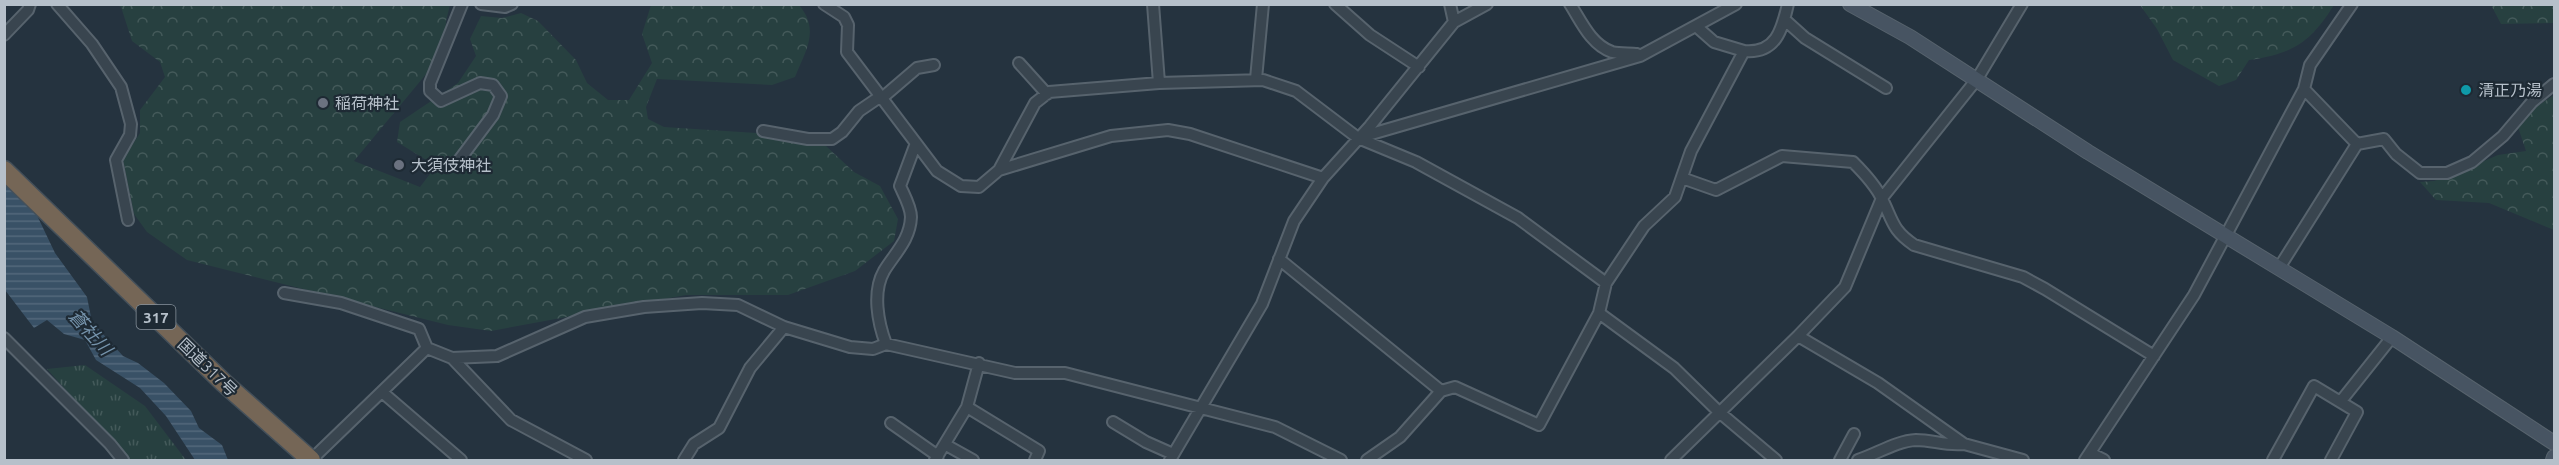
<svg xmlns="http://www.w3.org/2000/svg" width="2559" height="465" font-family="Ubuntu,'Noto Sans JP',sans-serif">
<style>
.grass{fill:url(#grass-tufts)}
.forest{fill:url(#forest-crowns)}
.water{fill:url(#water-rules)}
.lines{fill:none;stroke-linecap:round;stroke-linejoin:round}
.street-casing{stroke:#57636d;stroke-width:14}
.secondary-casing{stroke:#57636d;stroke-width:16}
.highway-casing{stroke:#44505a;stroke-width:21}
.street{stroke:#39454f;stroke-width:10}
.secondary{stroke:#475462;stroke-width:14}
.highway{stroke:#756656;stroke-width:18}
.culture-dot{fill:#0f9aa8;stroke:#1e2a34;stroke-width:2}
.worship-dot{fill:#6b7280;stroke:#1e2a34;stroke-width:2}
.labels{text-anchor:middle;dominant-baseline:central;stroke-width:4.5;stroke-linejoin:round;paint-order:stroke}
.shield{fill:#1e2a34;stroke:#88939d;stroke-width:1.5}
.shield-label{font-size:15px;font-weight:bold;fill:#b6c0ca}
.poi-label{font-size:16px;fill:#b6c0ca;stroke:#1e2a34;text-anchor:start}
.street-label{font-size:16px;fill:#b6c0ca;stroke:#1e2a34}
.water-label{font-size:18px;font-style:italic;fill:#7694ac;stroke:#1e2a34}
</style>
<defs>
<pattern id="grass-tufts" width="24" height="20" patternUnits="userSpaceOnUse" patternTransform="scale(1.5)"><rect width="24" height="20" fill="#274040"/><path d="M3 7l-1-3M5 7V3M7 7l1-3M15 17l-1-3M17 17v-4M19 17l1-3" fill="none" stroke="#445a5a"/></pattern>
<pattern id="forest-crowns" width="20" height="18" patternUnits="userSpaceOnUse" patternTransform="scale(1.5)"><rect width="20" height="18" fill="#274040"/><path d="M2 6a3 3 0 1 1 6 0M12 15a3 3 0 1 1 6 0" fill="none" stroke="#445a5a"/></pattern>
<pattern id="water-rules" width="6" height="5" patternUnits="userSpaceOnUse" patternTransform="scale(1.5)"><rect width="6" height="5" fill="#395166"/><path d="M0 2.5h6" fill="none" stroke="#53687b"/></pattern>
</defs>
<rect width="100%" height="100%" fill="#25333f"/>
<path class="grass" d="M 85,365 L 145,406 L 186,460 L 129,460 L 47,369 Z"/>
<path class="forest" d="M 117,5 L 450,5 L 446,21 L 445,47 L 427,73 L 354,161 L 420,187 L 436,166 L 397,142 L 400,122 L 458,83 L 476,56 L 470,39 L 481,16 L 502,18 L 521,13 L 538,21 L 576,60 L 587,83 L 608,100 L 629,100 L 652,63 L 642,34 L 651,5 L 799,5 C 820,30 806,50 795,77 L 772,85 L 657,79 L 646,107 L 648,119 L 664,127 L 770,134 L 826,146 L 854,172 L 880,186 L 898,219 L 894,241 L 855,271 L 788,295 L 686,295 L 491,331 L 448,325 L 187,260 L 147,232 L 134,214 L 123,160 L 140,133 L 140,110 L 165,77 L 160,62 L 132,41 L 121,7 Z
M 2140,5 L 2334,5 C 2310,43 2294,53 2249,60 L 2236,80 L 2219,86 L 2173,60 L 2157,29 Z
M 2491,5 L 2554,5 L 2554,23 L 2501,24 Z
M 2554,95 L 2554,230 L 2489,203 L 2436,200 L 2420,182 L 2434,181 L 2454,174 L 2498,155 L 2526,151 L 2518,127 L 2536,107 Z"/>
<path class="water" d="M 5,181 L 33,207 L 55,253 L 87,297 L 92,322 L 123,356 L 138,363 L 164,383 L 191,411 L 199,428 L 222,445 L 228,460 L 195,460 L 166,416 L 140,388 L 96,360 L 85,340 L 64,334 L 47,320 L 34,328 L 5,290 Z"/>
<g class="lines">
<g class="street-casing">
<path id="street" d="M 57,4 L 92,44 L 121,87 L 131,124 L 130,135 L 116,160 L 128,220
M 481,4 L 505,7 L 512,4
M 824,4 L 844,17 L 848,25 L 847,52 L 937,171 L 961,186 L 979,187 L 999,170 L 1035,103 L 1049,92 L 1159,83 L 1263,80 L 1296,91 L 1358,138 L 1416,162 L 1518,218 L 1606,283 L 1599,313 L 1674,368 L 1719,412 L 1776,460
M 1153,4 L 1159,83
M 1335,4 L 1370,35 L 1419,67
M 1450,4 L 1454,22
M 1570,4 C 1581,21 1591,45 1612,52 C 1620,54 1630,53 1637,54
M 1785,20 L 1805,38 L 1886,88
M 4,35 L 28,10 L 30,4
M 1744,51 C 1776,54 1782,30 1788,4
M 1019,63 L 1047,94
M 1256,79 L 1263,4
M 2304,89 L 2357,144 L 2384,139 L 2396,154 L 2420,173 L 2447,173 L 2472,162 L 2503,136 L 2532,102 L 2554,84
M 882,98 L 917,68 L 934,65
M 763,131 L 808,139 L 832,139 L 842,132 L 859,111 L 881,96
M 1361,137 L 1640,56 L 1736,4
M 916,143 L 900,186 C 904,195 911,207 911,217 C 910,240 895,253 884,271 C 872,292 878,323 886,344 L 1015,373 L 1065,373 L 1275,427 L 1341,460
M 457,163 L 493,115 L 501,96 L 493,85 L 480,83 L 441,101 L 430,91 L 430,83 L 462,4
M 999,170 L 1111,136 L 1168,130 L 1190,134 L 1323,178
M 1682,178 L 1716,190 L 1782,156 L 1853,162 C 1863,172 1876,186 1882,199 C 1893,221 1892,230 1914,245 L 2023,277 L 2045,289 L 2154,356
M 1279,259 L 1441,391
M 2279,268 L 2357,144
M 1606,283 L 1644,226 L 1675,197 L 1691,151 L 1744,51 L 1714,42 L 1697,27
M 284,293 L 341,303 L 419,329 L 427,348
M 1798,336 L 1878,383 L 1964,444 L 2023,460
M 4,338 L 110,444 L 123,460
M 452,358 L 497,356 L 585,317 L 644,307 L 702,303 L 738,305 L 784,327 L 850,347 L 873,349 L 886,344
M 382,392 L 461,460
M 2341,401 L 2392,337
M 967,407 L 1039,451 L 1035,460
M 1113,422 L 1146,442 L 1173,454
M 891,423 L 938,456
M 946,445 L 973,460
M 2090,453 L 2104,460
M 311,460 L 427,348 L 452,358 L 511,420 L 586,460
M 684,460 L 694,444 L 719,428 L 750,368 L 784,327
M 935,460 L 967,407 L 979,363
M 1170,460 L 1262,304 L 1294,221 L 1323,178 L 1370,126 L 1454,22 L 1487,4
M 1367,460 L 1400,437 L 1441,391 L 1455,387 L 1539,425 L 1599,313
M 1671,460 L 1798,336 L 1845,287 L 1882,198 L 1977,79 L 2022,4
M 1840,460 L 1854,434
M 1858,460 C 1877,454 1896,441 1916,440 C 1933,440 1945,446 1964,444
M 2085,460 L 2194,295 L 2304,89 L 2310,65 L 2352,4
M 2273,460 L 2314,386 L 2357,412 L 2331,460"/>
</g>
<g class="secondary-casing">
<path id="secondary" d="M 1850,4 L 1910,37 L 2088,152 L 2392,337 L 2554,443
M 2553,460 L 2554,457"/>
</g>
<g class="highway-casing">
<path id="highway" d="M 4,170 L 224,383 L 311,460"/>
</g>
<use href="#street" class="street"/>
<use href="#secondary" class="secondary"/>
<use href="#highway" class="highway"/>
</g>
<circle class="culture-dot" cx="2466" cy="90" r="6"/>
<g class="worship-dot">
<circle cx="323" cy="103" r="6"/>
<circle cx="399" cy="165" r="6"/>
</g>
<g class="labels">
<rect class="shield" x="136.5" y="305" width="39" height="24" rx="4.5"/>
<g class="shield-label">
<text x="156" y="317">317</text>
</g>
<g class="poi-label">
<text x="2478" y="90">清正乃湯</text>
<text x="335" y="103">稲荷神社</text>
<text x="411" y="165">大須伎神社</text>
</g>
<g class="street-label">
<text transform="translate(208 367) rotate(44)">国道317号</text>
</g>
<g class="water-label">
<text transform="translate(91 332) rotate(48)">蒼社川</text>
</g>
</g>
<rect width="2559" height="465" fill="none" stroke="#b6c0ca" stroke-width="12"/>
</svg>
